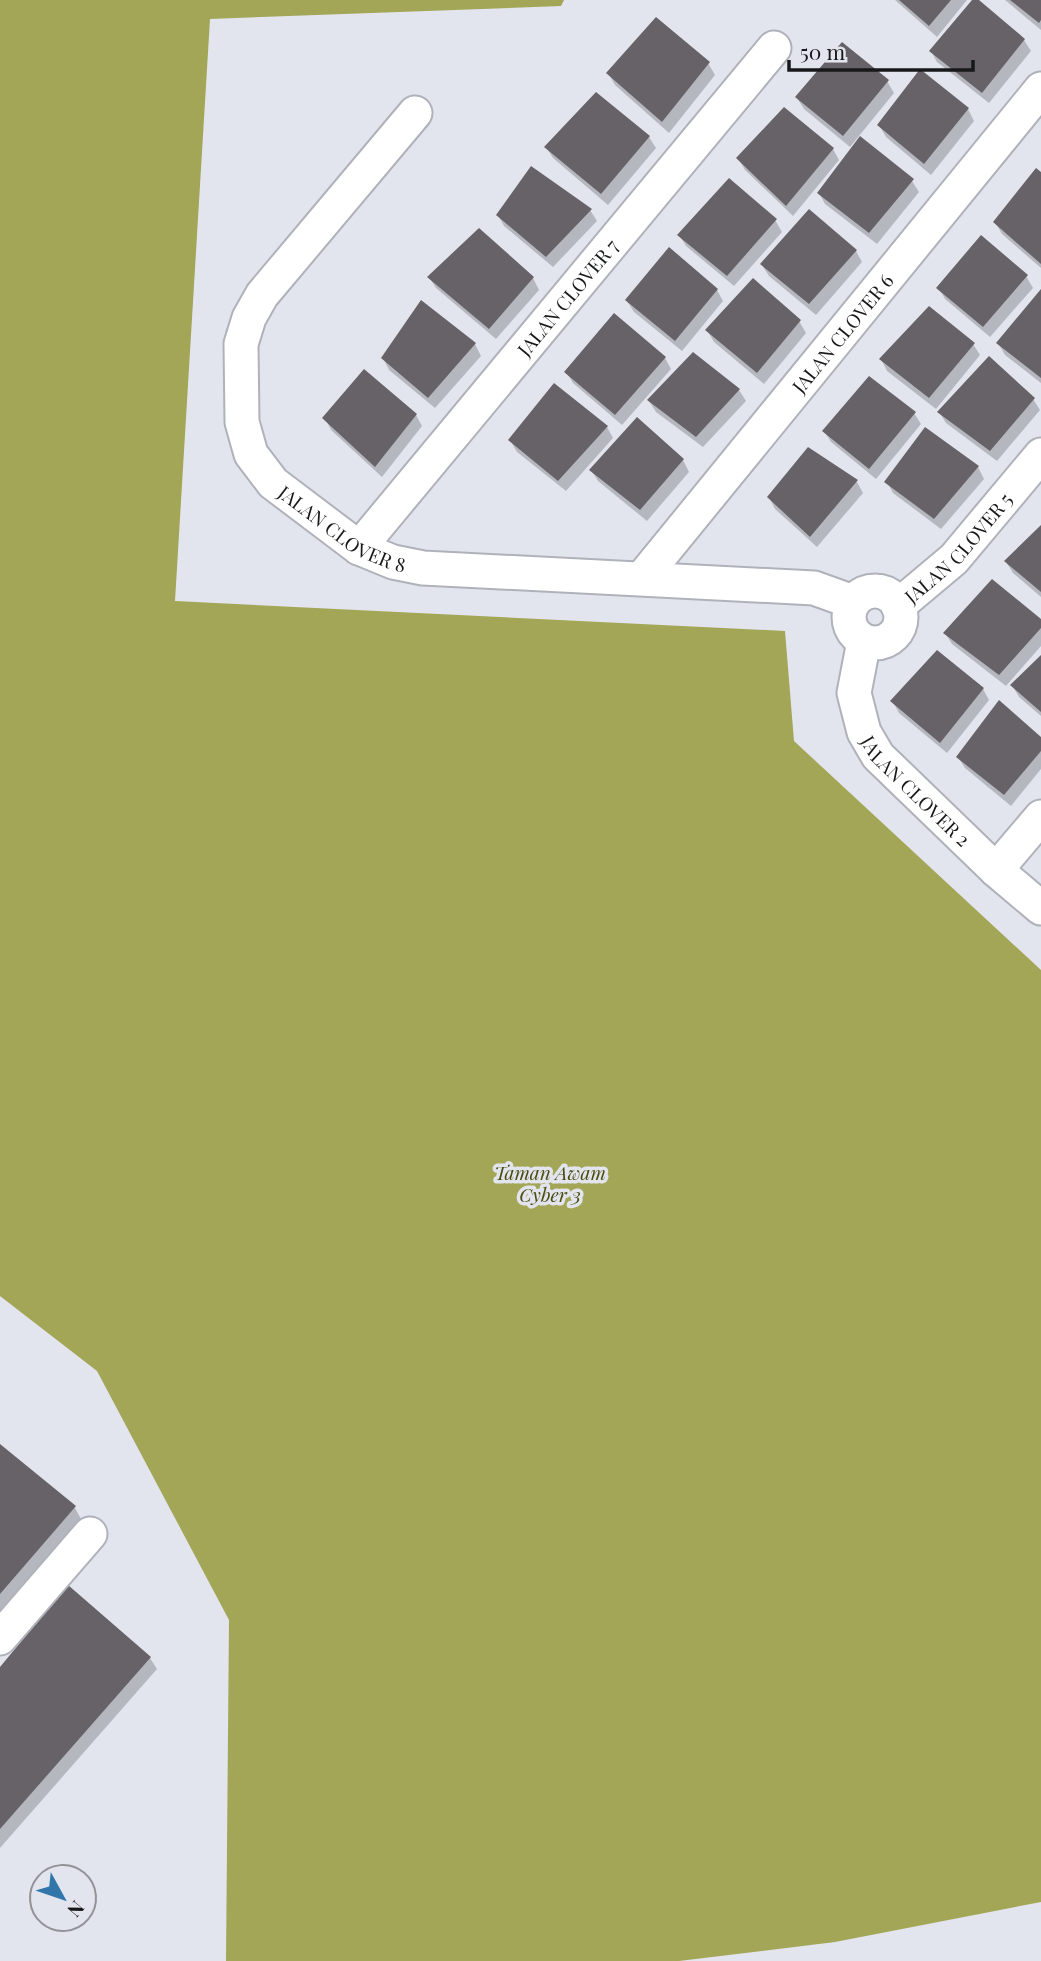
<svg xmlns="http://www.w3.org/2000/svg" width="1041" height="1961" font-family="'Playfair Display',serif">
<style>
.forest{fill:#a3a656}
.shadow{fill:#0003}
.building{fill:#666268}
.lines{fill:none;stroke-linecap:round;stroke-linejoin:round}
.minor-casing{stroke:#afb2ba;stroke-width:37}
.minor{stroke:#fff;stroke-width:33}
.labels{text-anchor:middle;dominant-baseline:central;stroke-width:7;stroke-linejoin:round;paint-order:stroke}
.street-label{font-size:19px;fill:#17181a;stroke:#e3e5ee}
.park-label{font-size:19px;font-style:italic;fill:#494b0d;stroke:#e3e5ee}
</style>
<rect width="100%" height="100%" fill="#e3e5ee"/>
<path class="forest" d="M 0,0 L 564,0 L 561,6 L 210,19 L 175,601 L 785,631 L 794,741 L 1041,970 L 1041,1902 L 835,1942 L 679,1961 L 226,1961 L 229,1620 L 97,1371 L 0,1296 Z"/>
<path class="shadow" d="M 895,0 L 967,0 L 937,37 Z
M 974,0 L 1024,40 L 1031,51 L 989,103 L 937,62 L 931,51 Z
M 1005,0 L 1041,0 L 1041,30 Z
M 708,63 L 715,75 L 669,133 L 615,85 L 608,73 Z
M 887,81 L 894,93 L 850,147 L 804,109 L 797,98 Z
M 968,109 L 974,121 L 931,175 L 886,137 L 879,125 Z
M 649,137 L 656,148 L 608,205 L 553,158 L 546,147 Z
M 833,149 L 839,160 L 793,216 L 745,170 L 738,158 Z
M 1041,174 L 1041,268 L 1002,234 L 995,222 Z
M 912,181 L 919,192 L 877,244 L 825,204 L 819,193 Z
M 590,210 L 597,221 L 553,267 L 504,226 L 498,215 Z
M 775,220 L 782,232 L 734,286 L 686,246 L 679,235 Z
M 479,231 L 533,278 L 539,290 L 496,339 L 436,288 L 429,277 Z
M 856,251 L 862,262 L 816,315 L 769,276 L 762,265 Z
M 1026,276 L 1033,288 L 990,337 L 945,299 L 939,288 Z
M 717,290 L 723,301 L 682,351 L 634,312 L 627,301 Z
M 1041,292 L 1041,383 L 1005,355 L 998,343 Z
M 422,302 L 475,344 L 481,356 L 435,408 L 389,370 L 383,358 Z
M 799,321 L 806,333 L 764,384 L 714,342 L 707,330 Z
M 973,344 L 980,355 L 936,409 L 887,371 L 881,359 Z
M 665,358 L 671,369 L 622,425 L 573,383 L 566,372 Z
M 739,390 L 746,401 L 703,447 L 656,412 L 649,401 Z
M 1033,399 L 1040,410 L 997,461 L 946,423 L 939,412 Z
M 914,413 L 921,424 L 876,479 L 831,442 L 824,431 Z
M 416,415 L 422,426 L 382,477 L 331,430 L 325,418 Z
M 607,427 L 613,438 L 566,491 L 517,452 L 510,440 Z
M 683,460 L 689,472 L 647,521 L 598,481 L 591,470 Z
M 978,467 L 984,479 L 941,529 L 893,493 L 887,482 Z
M 857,482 L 863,493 L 817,547 L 775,509 L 769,497 Z
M 1041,527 L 1041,597 L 1013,573 L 1006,562 Z
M 1041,621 L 1041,646 L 1006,686 L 952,644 L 945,633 Z
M 1041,657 L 1041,716 L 1019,697 L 1012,685 Z
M 983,689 L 989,700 L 947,753 L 899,713 L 893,702 Z
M 1041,740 L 1041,769 L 1011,806 L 965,768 L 958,757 Z
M 0,1446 L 75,1508 L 81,1519 L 0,1613 Z
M 150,1658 L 157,1669 L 0,1848 L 0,1670 Z"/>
<path class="building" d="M 899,0 L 951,0 L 929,26 Z
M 972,0 L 979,0 L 1025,39 L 982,93 L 929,51 Z
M 1010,0 L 1041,0 L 1041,20 L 1039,23 Z
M 656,17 L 710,62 L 662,122 L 606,73 Z
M 842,42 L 889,80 L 843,136 L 795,97 Z
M 920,69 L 969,108 L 924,164 L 877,125 Z
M 596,92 L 650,136 L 601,194 L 544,147 Z
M 784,107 L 834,148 L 786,206 L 736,158 Z
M 860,136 L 914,179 L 869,233 L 817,193 Z
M 531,166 L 592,209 L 546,257 L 496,215 Z
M 1036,168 L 1041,172 L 1041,264 L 993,222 Z
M 729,178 L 777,219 L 727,276 L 677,235 Z
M 809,209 L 857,250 L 809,304 L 760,264 Z
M 479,228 L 534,277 L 489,329 L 427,277 Z
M 981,235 L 1028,275 L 983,327 L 936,288 Z
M 669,247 L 718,289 L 675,341 L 625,300 Z
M 753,278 L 801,320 L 757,373 L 705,330 Z
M 1041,289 L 1041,378 L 996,343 Z
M 421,300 L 476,343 L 428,398 L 381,358 Z
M 929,306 L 975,343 L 929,398 L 879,359 Z
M 614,313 L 666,357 L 615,415 L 564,372 Z
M 693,352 L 740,389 L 696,437 L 647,400 Z
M 989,356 L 1035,398 L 990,451 L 937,412 Z
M 364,369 L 417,414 L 375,467 L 322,418 Z
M 869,376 L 916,412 L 869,469 L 822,431 Z
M 554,383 L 608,426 L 558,481 L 508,440 Z
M 637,417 L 684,459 L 640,510 L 589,470 Z
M 925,427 L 979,466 L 934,519 L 884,482 Z
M 808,447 L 858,480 L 810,537 L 767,497 Z
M 1041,525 L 1041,592 L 1004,561 Z
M 992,579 L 1041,619 L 1041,628 L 999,675 L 943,633 Z
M 937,650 L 984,688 L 940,743 L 890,701 Z
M 1041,655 L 1041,712 L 1010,685 Z
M 999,700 L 1041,737 L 1041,751 L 1004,795 L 956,757 Z
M 0,1444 L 76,1506 L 0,1594 Z
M 68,1585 L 151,1657 L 0,1829 L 0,1667 Z"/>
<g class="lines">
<g class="minor-casing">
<g id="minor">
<path id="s1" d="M 415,113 L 262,295 L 249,318 L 241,344 L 242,422 L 251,454 L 273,483 L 359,548 L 393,562 L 423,568 L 814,588 L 853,602"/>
<path id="s2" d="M 359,548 L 774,48"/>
<path id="s3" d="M 643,577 L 1041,89"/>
<circle cx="875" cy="617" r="26"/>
<path id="s4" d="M 898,606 L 954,559 L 1041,455"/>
<path id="s5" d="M 864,641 L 854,693 L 864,732 L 878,756 L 996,870 L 1041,908"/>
<path d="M 996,870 L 1041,817"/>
<path d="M 0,1638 L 90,1534"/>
</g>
</g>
<use href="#minor" class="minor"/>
</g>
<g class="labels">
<g class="street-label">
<text stroke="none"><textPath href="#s2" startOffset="326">JALAN CLOVER 7</textPath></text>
<text stroke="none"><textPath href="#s3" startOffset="315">JALAN CLOVER 6</textPath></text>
<text stroke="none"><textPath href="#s1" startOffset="523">JALAN CLOVER 8</textPath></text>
<text stroke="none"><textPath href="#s4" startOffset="84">JALAN CLOVER 5</textPath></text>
<text stroke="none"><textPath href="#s5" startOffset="172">JALAN CLOVER 2</textPath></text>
</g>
<g class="park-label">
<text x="550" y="1172">Taman Awam<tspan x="550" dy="22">Cyber 3</tspan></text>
</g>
</g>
<g transform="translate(63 1898) rotate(130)"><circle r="33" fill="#e3e5ee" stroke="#919399" stroke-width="2"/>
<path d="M0-5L12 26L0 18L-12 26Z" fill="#3176ab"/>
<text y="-10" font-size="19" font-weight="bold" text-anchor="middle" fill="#17181a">N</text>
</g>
<path d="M789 60v10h184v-10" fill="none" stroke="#17181a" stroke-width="3.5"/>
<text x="800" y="60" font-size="21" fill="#17181a" stroke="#e3e5ee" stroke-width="5" paint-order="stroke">50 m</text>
</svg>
